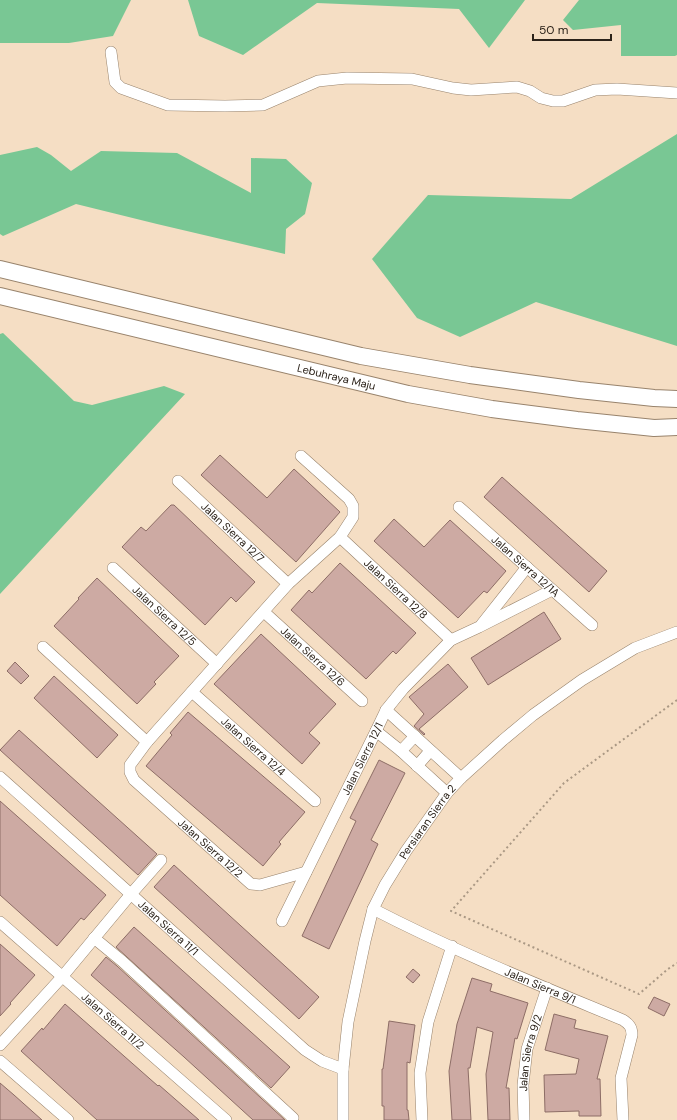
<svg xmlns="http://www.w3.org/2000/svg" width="677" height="1120" font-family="'DM Sans',sans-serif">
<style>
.green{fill:#79c794}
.building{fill:#cdaaa3;stroke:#8d6d66}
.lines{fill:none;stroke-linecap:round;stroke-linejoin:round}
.minor-casing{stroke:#98836c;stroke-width:12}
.highway-casing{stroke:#98836c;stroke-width:18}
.path{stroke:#aa9884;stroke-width:2;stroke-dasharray:2 3;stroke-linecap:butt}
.minor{stroke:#fff;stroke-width:11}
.highway{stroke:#fff;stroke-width:16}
.labels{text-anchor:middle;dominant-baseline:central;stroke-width:3;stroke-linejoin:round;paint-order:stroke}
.street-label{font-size:11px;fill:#2c231a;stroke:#f5dec4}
</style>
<rect width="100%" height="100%" fill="#f5dec4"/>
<path class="green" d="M 0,0 L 131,0 L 113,36 L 69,43 L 0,43 Z
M 188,0 L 525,0 L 489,48 L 459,9 L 317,3 L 243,55 L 199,36 Z
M 579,0 L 677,0 L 677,55 L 675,56 L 621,56 L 621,25 L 573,30 L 563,20 Z
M 677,134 L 677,346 L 536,302 L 460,337 L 417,318 L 372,259 L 428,195 L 571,199 Z
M 37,147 L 51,155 L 71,171 L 101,151 L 177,153 L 251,193 L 251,158 L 286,159 L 312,183 L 305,214 L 286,229 L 285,254 L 157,224 L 76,204 L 3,236 L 0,234 L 0,155 Z
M 3,333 L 74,401 L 92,405 L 164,386 L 185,394 L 0,594 L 0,334 Z"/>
<path class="building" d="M 220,455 L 267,498 L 294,469 L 340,512 L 296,562 L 201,475 Z
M 502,477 L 607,571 L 589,592 L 484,497 Z
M 171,505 L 174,505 L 255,582 L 236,602 L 231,597 L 205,625 L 122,547 L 141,527 L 146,531 Z
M 394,519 L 424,547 L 450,520 L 506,571 L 487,593 L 484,591 L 458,618 L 374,541 Z
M 340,563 L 416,633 L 396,654 L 393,651 L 366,679 L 291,610 L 309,590 L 312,593 Z
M 97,578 L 179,656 L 154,682 L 156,684 L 137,704 L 54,626 L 79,599 L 78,598 Z
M 544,612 L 561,639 L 488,685 L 471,658 Z
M 261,634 L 336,704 L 309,733 L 320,743 L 302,764 L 214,684 Z
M 15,662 L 29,676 L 21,684 L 7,671 Z
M 448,664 L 468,687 L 419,729 L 425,734 L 424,735 L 414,726 L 424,714 L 409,697 Z
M 54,676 L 118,735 L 97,758 L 34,698 Z
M 188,712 L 305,812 L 279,842 L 281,844 L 263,866 L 146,766 L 172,735 L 170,733 Z
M 19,730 L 157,854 L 138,875 L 0,750 Z
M 379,760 L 405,773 L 371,840 L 378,844 L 329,949 L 302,936 L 356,821 L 350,818 Z
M 0,801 L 106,895 L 84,920 L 81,918 L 57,946 L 0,895 Z
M 174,865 L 319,997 L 299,1019 L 154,887 Z
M 134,927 L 290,1067 L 271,1088 L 116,947 Z
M 0,944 L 35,975 L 10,1003 L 11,1004 L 0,1016 Z
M 106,957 L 117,966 L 285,1120 L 253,1120 L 184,1057 L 91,975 Z
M 413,969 L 420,975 L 413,983 L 406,977 Z
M 472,978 L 492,984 L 490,991 L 528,1003 L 517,1039 L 515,1038 L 506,1088 L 509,1088 L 510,1120 L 488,1120 L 486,1074 L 493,1032 L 477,1027 L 470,1068 L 468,1068 L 471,1120 L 452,1120 L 449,1071 L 457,1024 Z
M 654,997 L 670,1004 L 664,1016 L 648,1008 Z
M 65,1004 L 158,1086 L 159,1085 L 199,1120 L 97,1120 L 21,1051 L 42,1028 L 43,1030 Z
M 554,1014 L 576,1020 L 574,1028 L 608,1036 L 597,1079 L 600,1079 L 601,1116 L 579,1116 L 579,1111 L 545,1112 L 544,1075 L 576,1074 L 579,1059 L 545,1050 Z
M 389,1021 L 415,1025 L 410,1063 L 407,1062 L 407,1110 L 408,1110 L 409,1120 L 384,1120 L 384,1106 L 382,1106 L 382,1069 L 383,1069 Z
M 0,1083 L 14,1095 L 42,1120 L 0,1120 Z"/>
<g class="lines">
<g class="minor-casing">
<g id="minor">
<path d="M 111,52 L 115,82 L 121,88 L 168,105 L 225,106 L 263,105 L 318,81 L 347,78 L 412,79 L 453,88 L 471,90 L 517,87 L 530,91 L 541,98 L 553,101 L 563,101 L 595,90 L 617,89 L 677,93"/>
<path id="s1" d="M 301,456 L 349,499 L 353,506 L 353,517 L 340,537 L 288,584 L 147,742 L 130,765 L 130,772 L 134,780 L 251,884 L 260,885 L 306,872"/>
<path id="s2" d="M 178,481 L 288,584"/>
<path id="s3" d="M 459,507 L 592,625"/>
<path id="s4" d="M 340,537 L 451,640"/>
<path id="s5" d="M 113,568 L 217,664"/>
<path id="s6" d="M 264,612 L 362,701"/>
<path d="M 482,624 L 527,567"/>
<path d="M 43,647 L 147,742"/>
<path id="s7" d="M 192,692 L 315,801"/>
<path d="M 386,710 L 461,778"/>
<path d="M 376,731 L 401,751 L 447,793"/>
<path d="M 401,751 L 415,736"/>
<path d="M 417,766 L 430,751"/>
<path id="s8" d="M 0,777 L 305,1050 L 322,1061 L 343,1069"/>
<path id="s9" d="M 373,909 C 454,951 539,985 623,1020 C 629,1024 632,1027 632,1035 L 621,1078 L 623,1120"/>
<path id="s10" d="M 282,921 L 376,731 L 386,710 L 403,689 L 451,640 L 479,627 L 552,590"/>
<path id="s11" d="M 0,922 L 226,1120"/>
<path d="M 94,938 L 122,961 L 293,1118 L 292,1120"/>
<path d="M 0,1045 L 62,977 L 131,894 L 161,860"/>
<path d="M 0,1061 L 68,1120"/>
<path id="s12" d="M 343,1120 L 343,1069 L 348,1022 L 365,941 L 373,909 L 385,885 L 406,851 L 447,793 L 461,778 L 503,740 L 533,715 L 582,680 L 635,648 L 677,632"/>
<path d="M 422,1120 L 420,1073 L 428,1022 L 452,946"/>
<path id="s13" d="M 524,1120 L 523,1085 L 527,1049 L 547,988"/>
</g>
</g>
<g class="highway-casing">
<g id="highway">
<path d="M 0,269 L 361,356 L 470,375 L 579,390 L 654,398 L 677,399"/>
<path id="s14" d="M 0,296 L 408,394 L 492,409 L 577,420 L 654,428 L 677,427"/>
</g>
</g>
<path class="path" d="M 677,700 L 564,783 L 451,911 L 639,994 L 668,969 L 677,963"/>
<use href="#minor" class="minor"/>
<use href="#highway" class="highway"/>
</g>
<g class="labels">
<g class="street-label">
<text stroke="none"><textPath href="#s14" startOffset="346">Lebuhraya Maju</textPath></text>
<text stroke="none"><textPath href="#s2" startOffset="75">Jalan Sierra 12/7</textPath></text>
<text stroke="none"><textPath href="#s3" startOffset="89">Jalan Sierra 12/1A</textPath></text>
<text stroke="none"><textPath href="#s4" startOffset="76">Jalan Sierra 12/8</textPath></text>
<text stroke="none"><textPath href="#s5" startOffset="70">Jalan Sierra 12/5</textPath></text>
<text stroke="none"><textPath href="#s6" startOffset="66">Jalan Sierra 12/6</textPath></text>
<text stroke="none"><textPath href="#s7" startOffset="82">Jalan Sierra 12/4</textPath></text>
<text stroke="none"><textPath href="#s10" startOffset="181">Jalan Sierra 12/1</textPath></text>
<text stroke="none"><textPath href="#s12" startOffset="317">Persiaran Sierra 2</textPath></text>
<text stroke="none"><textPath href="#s1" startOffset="536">Jalan Sierra 12/2</textPath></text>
<text stroke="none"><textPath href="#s8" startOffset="226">Jalan Sierra 11/1</textPath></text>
<text stroke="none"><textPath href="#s9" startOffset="184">Jalan Sierra 9/1</textPath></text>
<text stroke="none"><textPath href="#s11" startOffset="150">Jalan Sierra 11/2</textPath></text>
<text stroke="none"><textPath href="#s13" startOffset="68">Jalan Sierra 9/2</textPath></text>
</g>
</g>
<path d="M533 34v6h78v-6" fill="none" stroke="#2c231a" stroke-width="2"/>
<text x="539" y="34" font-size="12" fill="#2c231a" stroke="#f5dec4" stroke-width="3" paint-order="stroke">50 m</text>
</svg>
